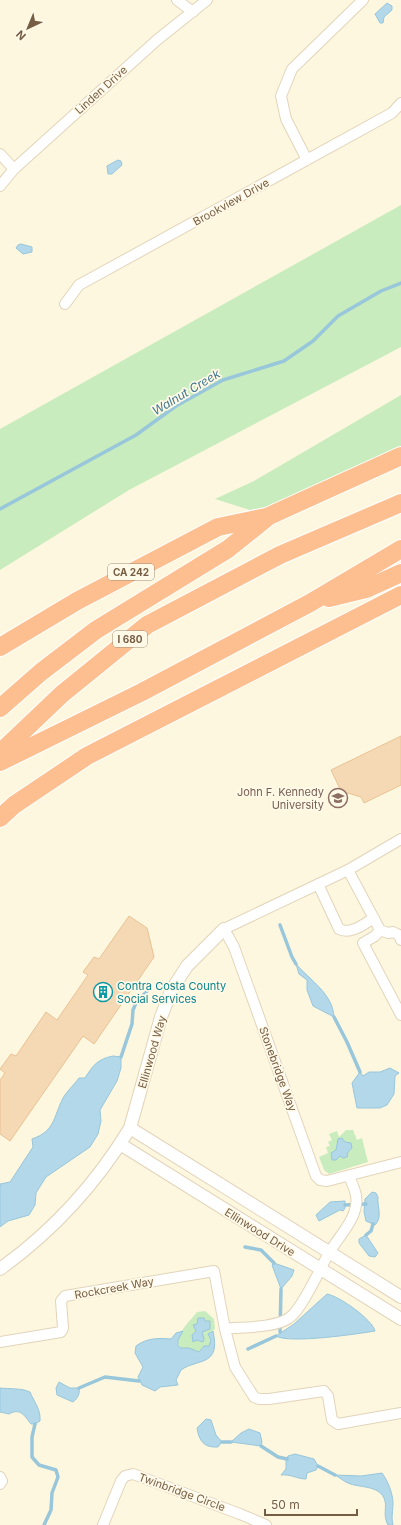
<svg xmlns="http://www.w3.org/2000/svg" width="401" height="1525" font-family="Inter,sans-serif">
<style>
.green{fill:#c8ecbd}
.water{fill:#b2d8e9;stroke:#98c6db}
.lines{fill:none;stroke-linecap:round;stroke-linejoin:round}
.stream{stroke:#98c6db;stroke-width:3.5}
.building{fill:#f5d9b4;stroke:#e9c293}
.minor-casing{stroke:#e2d4ba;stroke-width:12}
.tertiary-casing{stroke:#e2d4ba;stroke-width:14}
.motorway-casing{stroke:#fff;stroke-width:20}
.minor{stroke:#fff;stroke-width:10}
.tertiary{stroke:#fff;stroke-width:12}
.motorway{stroke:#febf90;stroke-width:18}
.labels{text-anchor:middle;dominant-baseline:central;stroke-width:3.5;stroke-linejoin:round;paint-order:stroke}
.shield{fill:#fff9e7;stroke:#9f8c76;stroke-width:1}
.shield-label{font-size:10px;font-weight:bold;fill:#765e45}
.street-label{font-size:11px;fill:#765e45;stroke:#fff9e7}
.education-label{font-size:11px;fill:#785e54;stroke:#fff9e7;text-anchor:end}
.culture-label{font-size:11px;fill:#0d838f;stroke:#fff9e7;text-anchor:start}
.water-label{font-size:12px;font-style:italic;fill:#407893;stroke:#fff9e7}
</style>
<rect width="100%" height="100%" fill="#fef7df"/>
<path class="green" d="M 401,205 L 401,347 L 129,490 L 0,570 L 0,429 Z
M 401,395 L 401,456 L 269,516 L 215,499 L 254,481 Z
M 346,1130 L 353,1130 L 357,1140 L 362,1138 L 368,1162 L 329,1174 L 324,1170 L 319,1157 L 328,1153 L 326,1147 L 330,1146 L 328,1142 L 332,1140 L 329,1134 L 337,1131 L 339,1137 Z
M 205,1311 L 214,1319 L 215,1329 L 208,1334 L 211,1340 L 209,1346 L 204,1346 L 199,1352 L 189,1348 L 181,1348 C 171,1338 191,1320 197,1312 Z"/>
<path class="water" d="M 387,3 L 392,6 L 392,10 L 384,17 L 383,23 L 380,23 L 375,14 Z
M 118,160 L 121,161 L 122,165 L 112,174 L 108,174 L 107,166 Z
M 21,244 L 32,247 L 32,252 L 23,254 L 16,248 L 18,245 Z
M 296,964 C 310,980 333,994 334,1017 L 313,1006 L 307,990 L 307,980 L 299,974 Z
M 113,1056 L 121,1057 L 121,1068 L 117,1081 L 100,1110 L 101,1121 L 98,1134 L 90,1147 L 46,1177 L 36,1193 L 35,1205 L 29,1215 L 8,1221 L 0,1227 L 0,1184 L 10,1182 L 33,1147 L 32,1139 C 55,1131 53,1118 63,1098 C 67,1091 74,1085 79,1078 L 85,1078 C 93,1065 98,1059 113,1056 Z
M 390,1068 L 399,1073 L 395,1076 L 394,1094 L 387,1105 L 380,1108 L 357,1108 L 352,1083 L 360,1072 L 363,1076 L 369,1072 L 380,1072 Z
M 342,1138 L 345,1142 L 351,1143 L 352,1148 L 348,1152 L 347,1157 L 343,1158 L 340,1156 L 336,1160 L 332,1160 L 331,1153 L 336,1150 L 338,1139 Z
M 372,1192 L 376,1193 L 378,1197 C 377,1207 383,1217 375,1225 L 366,1221 L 364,1212 L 365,1199 Z
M 345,1201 L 345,1208 L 343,1211 L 340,1210 L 319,1221 L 316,1215 L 330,1202 Z
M 366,1235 L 378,1253 L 375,1257 L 369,1256 L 359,1243 L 359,1239 Z
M 274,1263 L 294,1270 L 292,1276 L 281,1289 L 272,1265 Z
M 327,1294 C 339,1296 372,1319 375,1331 C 357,1334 289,1344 276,1336 L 294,1324 Z
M 198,1318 L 204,1318 L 205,1321 L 210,1321 L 210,1329 L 202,1332 L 204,1339 L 203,1342 L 197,1340 L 193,1342 L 192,1335 L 196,1331 L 193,1325 L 197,1324 Z
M 183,1331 L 178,1340 L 178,1346 L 181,1348 L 189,1348 L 199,1352 L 204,1346 L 209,1346 L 211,1340 L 208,1334 L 213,1331 C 221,1367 198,1358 181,1370 L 176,1380 L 178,1385 L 160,1387 L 155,1391 L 142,1385 L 138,1377 L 143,1367 L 135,1353 L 136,1346 C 147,1338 157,1338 171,1339 L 176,1333 Z
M 59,1382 L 70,1388 L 79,1388 C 80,1394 78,1398 73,1402 L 57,1395 L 56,1388 Z
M 0,1388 C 9,1389 22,1388 30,1392 C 34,1402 41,1409 40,1421 L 35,1424 L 31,1424 C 25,1417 21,1407 9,1414 L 0,1412 Z
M 206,1419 L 211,1420 L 216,1435 L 222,1442 L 218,1447 C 204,1448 199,1441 197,1428 Z
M 249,1429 L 260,1433 L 262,1442 L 261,1446 L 231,1442 L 241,1433 Z
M 295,1454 L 314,1459 L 318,1466 L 316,1470 L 307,1473 L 306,1479 C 297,1479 291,1474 281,1475 L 286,1469 L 286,1461 L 288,1456 Z
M 382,1473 C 388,1481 393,1494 393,1503 C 393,1512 391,1516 393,1525 L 388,1525 C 382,1514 388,1507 384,1498 C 378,1485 359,1488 348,1483 C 343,1481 339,1477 335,1475 L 361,1476 Z"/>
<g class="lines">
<path class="stream" d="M 0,509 L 136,435 L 176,406 L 223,380 L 284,361 L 313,341 L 338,316 L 381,291 L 401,283
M 280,925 L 292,957 L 296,964
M 334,1017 L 347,1042 L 360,1072
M 121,1057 L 132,1024 L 133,1010 L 136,1003 L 149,989
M 345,1205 L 366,1204
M 366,1235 L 371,1231 L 373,1224
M 245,1247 L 261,1250 L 274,1263
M 280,1332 L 281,1289
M 248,1349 L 276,1336
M 79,1388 L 105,1377 L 139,1381
M 35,1424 L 32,1437 L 32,1457 L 39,1465 L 56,1470 L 58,1477 L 52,1493 L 51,1510 L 44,1525
M 222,1442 L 231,1442
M 261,1446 L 278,1457 L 287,1459
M 318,1466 L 335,1475"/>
</g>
<path class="building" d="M 401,736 L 401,785 L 364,803 L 361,797 L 341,791 L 331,770 Z
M 129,916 L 147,928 L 154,957 L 94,1044 L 83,1036 L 10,1141 L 0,1134 L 0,1080 L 5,1073 L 0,1069 L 11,1054 L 16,1056 L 46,1012 L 57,1020 L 88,975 L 83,972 L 94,957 L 99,959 Z"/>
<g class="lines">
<g class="minor-casing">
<path id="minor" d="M 177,0 L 193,12
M 0,154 L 14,169
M 307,160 L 286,119 L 281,96 L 292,69 L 363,0
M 0,186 L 14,169 L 157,40 L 207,0
M 65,304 L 79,285 L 392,113 L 401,103
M 401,839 L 348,870 L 224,929 L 234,947 L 316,1176 L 320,1180 L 327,1181 L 401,1162
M 348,870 L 380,930 L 388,933 L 393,932 L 399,935 L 401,940
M 318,884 L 339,929 C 351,935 364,924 374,918
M 380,930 L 375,936 L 363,943 L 401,1015
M 225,1329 C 242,1327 275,1328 289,1318 C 302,1310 320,1268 329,1253 C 337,1239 354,1222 356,1205 C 358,1195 353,1186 349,1176
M 0,1342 L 61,1332 L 63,1328 L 61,1301 L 65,1296 L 214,1271 L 225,1329 L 235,1367 L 254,1397 L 259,1399 L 269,1399 L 324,1391 L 328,1396 L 332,1420 L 338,1424 L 401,1413
M 0,1477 L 2,1481 L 0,1484
M 103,1525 L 121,1481 L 125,1476 L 133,1474 L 240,1514 L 266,1525"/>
</g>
<g class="tertiary-casing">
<path id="tertiary" d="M 130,1128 L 401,1297
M 120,1144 L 401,1319
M 0,1269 C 53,1231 96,1184 130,1128 L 161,1017 L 171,991 L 187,966 L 224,929"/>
</g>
<g class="motorway-casing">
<path id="motorway" d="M 329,598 L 366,589 L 401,573
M 0,647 L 77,601 L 218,527 L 266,517
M 0,708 L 41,672 L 96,630 L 228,549 L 269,516 L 401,456
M 0,753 L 62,694 L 147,625 L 280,555 L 401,503
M 0,762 L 142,692 L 310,603 L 401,549
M 0,818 L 14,805 L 87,756 L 401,595"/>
</g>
<use href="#minor" class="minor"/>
<use href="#tertiary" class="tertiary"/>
<use href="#motorway" class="motorway"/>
</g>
<defs>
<g id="university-ring" transform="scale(1)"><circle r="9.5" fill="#fff9e7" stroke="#8d6e63" stroke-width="1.5"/><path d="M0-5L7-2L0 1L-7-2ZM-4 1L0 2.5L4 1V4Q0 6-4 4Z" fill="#8d6e63"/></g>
<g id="building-ring" transform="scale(1)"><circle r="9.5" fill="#fff9e7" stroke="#0f9aa8" stroke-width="1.5"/><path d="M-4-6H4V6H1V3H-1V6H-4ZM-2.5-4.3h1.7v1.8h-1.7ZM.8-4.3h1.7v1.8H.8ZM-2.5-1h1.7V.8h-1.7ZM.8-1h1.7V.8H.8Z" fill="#0f9aa8"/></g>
</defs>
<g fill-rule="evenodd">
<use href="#university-ring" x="338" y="798"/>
<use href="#building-ring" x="103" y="992"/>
</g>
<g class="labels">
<g class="shield">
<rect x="108" y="564" width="46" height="16" rx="3"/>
<rect x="113" y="631" width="34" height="16" rx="3"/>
</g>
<g class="shield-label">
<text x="131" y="572">CA 242</text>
<text x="130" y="639">I 680</text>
</g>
<g class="street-label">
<text transform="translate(101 90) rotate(-42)">Linden Drive</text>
<text transform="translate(231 202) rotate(-29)">Brookview Drive</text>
<text transform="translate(152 1052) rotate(-74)">Ellinwood Way</text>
<text transform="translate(278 1069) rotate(70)">Stonebridge Way</text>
<text transform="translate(260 1232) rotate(32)">Ellinwood Drive</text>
<text transform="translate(114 1288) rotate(-10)">Rockcreek Way</text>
<text transform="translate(182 1492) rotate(20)">Twinbridge Circle</text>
</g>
<g class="education-label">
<text x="324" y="792">John F. Kennedy<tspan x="324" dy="13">University</tspan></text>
</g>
<g class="culture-label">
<text x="117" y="986">Contra Costa County<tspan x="117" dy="13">Social Services</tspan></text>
</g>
<g class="water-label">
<text transform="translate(186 392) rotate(-31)">Walnut Creek</text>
</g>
</g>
<g transform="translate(28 28) rotate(224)" stroke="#fff9e7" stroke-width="3" paint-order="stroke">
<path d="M0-3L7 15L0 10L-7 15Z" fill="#765e45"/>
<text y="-6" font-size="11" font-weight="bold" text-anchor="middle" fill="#765e45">N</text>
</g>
<path d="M265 1509v6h92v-6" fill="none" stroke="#765e45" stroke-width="2"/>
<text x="271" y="1509" font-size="12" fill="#765e45" stroke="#fff9e7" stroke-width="3" paint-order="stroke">50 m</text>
</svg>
